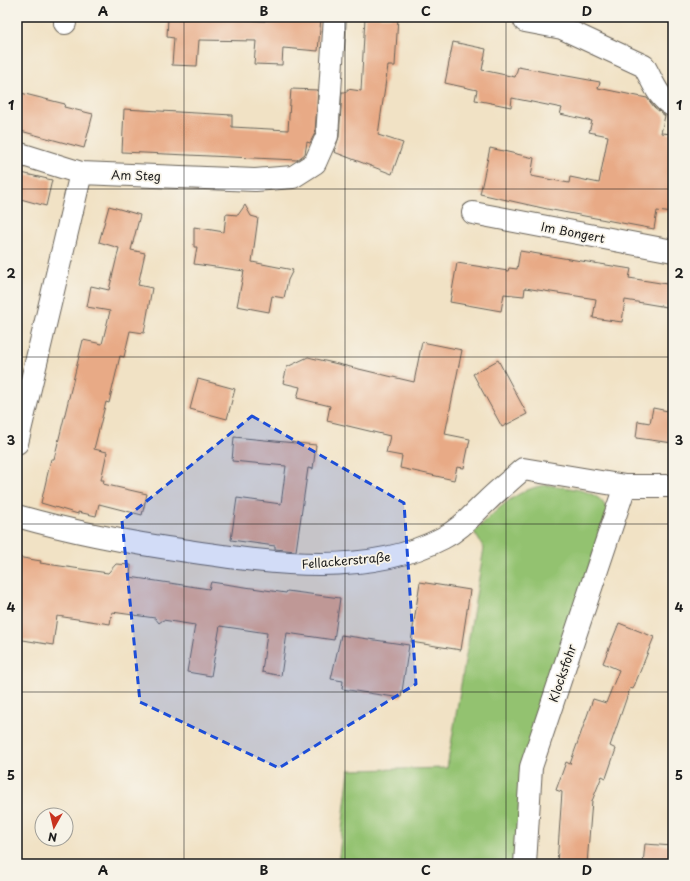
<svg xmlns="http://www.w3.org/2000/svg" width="690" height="881" font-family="'Playpen Sans',sans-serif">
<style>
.green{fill:#93c270;stroke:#586f46}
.building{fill:#e8aa86}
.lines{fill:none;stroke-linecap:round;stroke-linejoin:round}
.minor-casing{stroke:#676157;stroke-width:24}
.minor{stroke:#fff;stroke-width:22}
.marked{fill:#1d4ed8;fill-opacity:0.2;stroke:#1d4ed8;stroke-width:3;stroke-dasharray:8 5;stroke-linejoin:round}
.grid{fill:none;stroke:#1c1c1c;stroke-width:1;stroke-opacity:0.55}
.labels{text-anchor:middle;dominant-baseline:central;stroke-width:3.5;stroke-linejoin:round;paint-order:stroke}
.street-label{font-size:12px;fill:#1c1c1c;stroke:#f7f3e8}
.neatline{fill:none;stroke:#1c1c1c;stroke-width:1.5}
.grid-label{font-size:13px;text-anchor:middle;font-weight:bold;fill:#1c1c1c}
</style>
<rect width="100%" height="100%" fill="#f7f3e8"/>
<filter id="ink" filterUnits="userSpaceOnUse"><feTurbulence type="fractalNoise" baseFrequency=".025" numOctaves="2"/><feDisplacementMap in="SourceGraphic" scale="8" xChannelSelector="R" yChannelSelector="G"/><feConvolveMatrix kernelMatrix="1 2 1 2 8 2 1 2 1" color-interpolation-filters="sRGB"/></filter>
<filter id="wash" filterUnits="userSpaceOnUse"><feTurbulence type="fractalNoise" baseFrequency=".012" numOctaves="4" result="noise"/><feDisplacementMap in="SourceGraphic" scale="16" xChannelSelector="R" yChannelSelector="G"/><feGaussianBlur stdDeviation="0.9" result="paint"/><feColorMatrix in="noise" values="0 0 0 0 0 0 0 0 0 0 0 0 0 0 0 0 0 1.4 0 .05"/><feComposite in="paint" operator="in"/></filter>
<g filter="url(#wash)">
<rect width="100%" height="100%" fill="#f1e2c5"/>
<path class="green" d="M 549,485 C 569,489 599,488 607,510 L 553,682 L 518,864 L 338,864 L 349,770 L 447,768 L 484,548 L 474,532 C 496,511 517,487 549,485 Z"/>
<g id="blocks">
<path class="building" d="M 168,17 L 224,17 L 224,19 L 265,21 L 265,17 L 321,18 L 318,51 L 283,48 L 282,65 L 254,64 L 256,41 L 199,40 L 197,66 L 172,65 L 174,38 L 167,37 Z
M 365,17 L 398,17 L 395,66 L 388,66 L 378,135 L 403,143 L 392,174 L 334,152 L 339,137 L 342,92 L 347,92 L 347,89 L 361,91 Z
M 453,42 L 486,49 L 482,70 L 515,77 L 518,67 L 600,82 L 598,88 L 647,98 L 654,107 L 665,116 L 661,133 L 673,134 L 673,213 L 657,211 L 654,229 L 547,209 L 480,194 L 490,148 L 534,158 L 531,176 L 569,183 L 570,177 L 599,183 L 608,136 L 589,132 L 592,121 L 560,114 L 562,108 L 512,98 L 511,107 L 486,102 L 475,100 L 477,90 L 445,83 Z
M 291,89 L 318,90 L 315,133 L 310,143 L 307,142 L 305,154 L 297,160 L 122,152 L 124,109 L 232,115 L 232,127 L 288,130 Z
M 17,92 L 65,104 L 64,107 L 93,114 L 84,148 L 17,130 Z
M 17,172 L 52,180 L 46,206 L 17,198 Z
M 245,205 L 251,216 L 258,218 L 252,262 L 293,270 L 288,280 L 284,298 L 272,296 L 269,312 L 237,306 L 244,271 L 194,264 L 197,247 L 194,247 L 194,227 L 224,232 L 226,214 L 238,215 Z
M 109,206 L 140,215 L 131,250 L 145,253 L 138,285 L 152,288 L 144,333 L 130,331 L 124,357 L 120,356 L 109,403 L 106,402 L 94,449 L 107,452 L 101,480 L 104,480 L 103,484 L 147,494 L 142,515 L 99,504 L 96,516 L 78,512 L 78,514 L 41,503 L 51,459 L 54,459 L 83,340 L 102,344 L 110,311 L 87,307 L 91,286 L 109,290 L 119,248 L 99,242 Z
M 520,251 L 631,269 L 629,278 L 673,285 L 673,308 L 625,300 L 622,322 L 593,318 L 596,299 L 525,288 L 524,296 L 504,294 L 501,311 L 450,302 L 457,263 L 508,271 L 509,268 L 517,269 Z
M 422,342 L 462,350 L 445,434 L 470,439 L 464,468 L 457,467 L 454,480 L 400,468 L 402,456 L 386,453 L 390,436 L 327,421 L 330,406 L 297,398 L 300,387 L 283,383 L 287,367 L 308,357 L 414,382 Z
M 498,360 L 527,414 L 502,427 L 473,374 Z
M 198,379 L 235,389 L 227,419 L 190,409 Z
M 653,408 L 673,412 L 673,443 L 636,438 L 638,421 L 650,423 Z
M 234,437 L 316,445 L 313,469 L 308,468 L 296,551 L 275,549 L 275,546 L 231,540 L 237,498 L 281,504 L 286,466 L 232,461 Z
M 17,557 L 41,561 L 40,563 L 108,573 L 116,564 L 131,565 L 130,577 L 209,589 L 211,582 L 286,593 L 287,591 L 340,598 L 334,640 L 287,633 L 281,676 L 262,672 L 267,633 L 220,626 L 211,676 L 187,672 L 195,625 L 163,620 L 159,623 L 155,618 L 112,612 L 110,624 L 57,616 L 53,645 L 17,639 Z
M 420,582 L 470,590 L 461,650 L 411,642 Z
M 619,623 L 654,637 L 633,689 L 630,688 L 610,746 L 616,749 L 606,778 L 602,776 L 592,801 L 587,864 L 557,864 L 562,792 L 556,790 L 566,762 L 570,764 L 593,699 L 606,703 L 619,670 L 603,663 Z
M 341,635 L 409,645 L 401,698 L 342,689 L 343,681 L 331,679 Z
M 645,844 L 673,846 L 673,864 L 643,864 Z"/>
</g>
</g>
<g filter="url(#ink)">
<use href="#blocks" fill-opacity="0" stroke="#676157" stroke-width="1"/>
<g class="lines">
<g class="minor-casing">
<path id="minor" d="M 525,21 L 562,28 L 644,66 C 653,81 657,97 673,106
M 65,23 L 65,17
M 17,153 L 81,173
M 473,213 L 673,251
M 17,443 L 81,173 L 255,180 L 293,177 L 315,163 L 327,136 L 335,17
M 17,516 C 73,532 130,543 188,551 C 270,563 367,578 443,538 C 461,529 473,514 487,501 C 498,490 511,480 523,469 L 625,486 L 673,486
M 525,864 L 531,767 L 625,486"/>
</g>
<use href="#minor" class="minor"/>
</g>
</g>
<path class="marked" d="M 252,416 L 404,503 L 416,684 L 279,768 L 140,702 L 122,521 Z"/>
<path class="grid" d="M 184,17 L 184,864M 345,17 L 345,864M 506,17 L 506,864M 17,189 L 673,189M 17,357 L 673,357M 17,524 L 673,524M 17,692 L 673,692"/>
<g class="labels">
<g class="street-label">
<text transform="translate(136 175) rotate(2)">Am Steg</text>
<text transform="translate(573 232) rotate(11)">Im Bongert</text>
<text transform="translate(346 560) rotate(-5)">Fellackerstraße</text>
<text transform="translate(562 673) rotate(-71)">Klocksfohr</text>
</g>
</g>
<rect width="690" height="881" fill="none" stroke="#f7f3e8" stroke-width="44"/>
<g transform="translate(54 827) rotate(188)"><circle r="19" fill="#f7f3e8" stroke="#9f9d96"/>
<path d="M0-3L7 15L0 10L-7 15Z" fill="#c8321e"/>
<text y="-6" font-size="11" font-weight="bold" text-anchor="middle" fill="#1c1c1c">N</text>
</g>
<rect x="22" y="22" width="646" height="837" class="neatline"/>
<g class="grid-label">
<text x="103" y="16">A</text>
<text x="264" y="16">B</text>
<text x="426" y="16">C</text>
<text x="587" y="16">D</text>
<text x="11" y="110">1</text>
<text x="679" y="110">1</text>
<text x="11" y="278">2</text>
<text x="679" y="278">2</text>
<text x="11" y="445">3</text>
<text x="679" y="445">3</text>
<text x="11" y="612">4</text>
<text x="679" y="612">4</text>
<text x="11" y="780">5</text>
<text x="679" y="780">5</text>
<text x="103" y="875">A</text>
<text x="264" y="875">B</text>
<text x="426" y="875">C</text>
<text x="587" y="875">D</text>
</g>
</svg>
